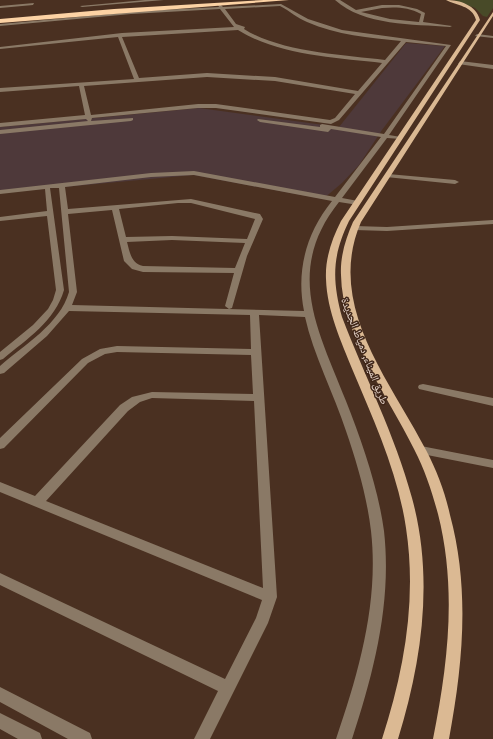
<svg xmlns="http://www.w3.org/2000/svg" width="493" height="739" font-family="'PT Serif','Noto Naskh Arabic',serif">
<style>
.commercial{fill:#4e393a}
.green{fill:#484a28}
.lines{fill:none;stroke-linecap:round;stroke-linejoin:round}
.minor{fill:#8a7966;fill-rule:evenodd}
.major{fill:#dbb993;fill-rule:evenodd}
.highway{fill:#fcd2a4;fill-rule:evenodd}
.labels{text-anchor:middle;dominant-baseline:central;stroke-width:3;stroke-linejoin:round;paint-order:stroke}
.street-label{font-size:11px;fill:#e7d6cc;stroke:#402618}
</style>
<rect width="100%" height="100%" fill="#4a3021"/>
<path class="commercial" d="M 406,43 L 445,46 L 382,130 L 359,165 L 342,183 L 323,199 L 193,175 L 0,193 L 0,127 L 199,108 L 339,127 Z"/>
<path class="green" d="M 454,0 L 493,0 L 493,8 L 487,17 L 483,16 L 475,8 Z"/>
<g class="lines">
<path class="minor" d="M 145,0 L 164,0 L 82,7 L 80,6 Z
M 335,0 L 340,0 L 356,10 L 382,5 L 399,5 L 417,9 L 425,13 L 423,22 L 452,26 L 450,27 C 413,24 364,26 335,0 ZM 382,8 C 396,7 408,7 421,14 L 419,22 L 390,19 L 361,12 Z
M 34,3 L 33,5 L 0,8 L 0,6 Z
M 220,4 L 223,7 L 281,4 L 308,19 L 342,30 L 451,45 L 389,135 L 401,137 L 401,139 L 387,138 L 342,198 L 358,201 L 358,205 L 339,202 C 284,271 318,330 346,401 C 362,442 378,487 384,531 C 392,602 374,672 352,739 L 336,739 C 359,672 379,602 371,531 C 367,497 357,463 346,431 C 334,394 313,354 305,317 L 259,315 L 277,597 L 268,623 L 210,739 L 194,739 L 218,691 L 0,585 L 0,573 L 225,679 L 256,618 L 262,600 L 0,492 L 0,482 L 35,496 L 120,405 L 132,397 L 152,392 L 253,394 L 251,355 L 117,352 L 105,354 L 88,363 L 4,448 L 0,449 L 0,438 L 82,359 L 100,349 L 117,346 L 251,349 L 250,315 L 69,311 L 47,336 L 4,373 L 0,374 L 0,366 C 24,345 60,324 69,292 L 59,188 L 50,188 L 64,290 C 55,321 27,339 3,359 L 0,360 L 0,352 L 33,325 L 48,309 L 53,300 L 56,290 L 47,216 L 0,221 L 0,217 L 47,211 L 45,189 L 0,194 L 0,190 L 151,173 L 194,171 L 335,197 L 381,137 L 331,129 L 328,132 L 260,122 L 257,120 L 258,119 L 320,127 L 320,125 L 322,124 L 384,134 L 446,46 L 406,42 L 339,120 L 331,124 L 216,108 L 198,108 L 92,118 L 91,121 L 133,118 L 133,120 L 131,121 L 0,134 L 0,130 L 88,121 L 86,119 L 0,127 L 0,123 L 85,115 L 79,86 L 0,92 L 0,88 L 134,79 L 118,37 L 0,49 L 0,47 L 122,33 L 234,27 L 220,9 L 131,14 L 0,26 L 0,24 L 121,13 L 123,12 L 219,7 L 218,5 ZM 280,6 C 290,11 297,18 307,22 C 337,35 369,38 401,41 L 385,60 C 343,55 280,52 244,29 L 245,27 L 236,24 L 225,9 ZM 238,30 C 277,55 337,58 382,63 L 358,91 L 275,77 L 207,73 L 139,78 L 122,37 ZM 207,77 L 275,81 L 355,94 L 335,118 L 330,120 L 216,104 L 198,104 L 91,115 L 84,86 ZM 194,175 L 332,201 C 306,233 296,271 304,311 L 72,305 L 77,292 L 68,214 L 112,210 L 124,261 L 132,269 L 143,272 L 234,273 L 225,306 L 229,309 L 232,308 L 247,256 L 263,219 L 260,214 L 191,199 L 68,209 L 65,187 L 151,177 ZM 178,203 L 191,203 L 255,219 L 247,239 L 172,236 L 126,237 L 119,209 ZM 172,240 L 245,243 L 235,268 L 143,266 C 131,263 130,253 127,242 ZM 152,398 L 254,401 L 263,588 L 46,501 L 128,411 L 140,402 Z
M 477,34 L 493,36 L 493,38 L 475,36 Z
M 460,61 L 493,65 L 493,69 L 458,64 Z
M 388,174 L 455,180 L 459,182 L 455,184 L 386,177 L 386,175 Z
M 493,220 L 493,224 L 387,231 L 355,230 L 351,228 L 355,226 L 387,227 Z
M 423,384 L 493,398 L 493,406 L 419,389 L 418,387 L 419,385 Z
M 421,446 L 493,460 L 493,468 L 417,453 L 415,450 L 417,447 Z
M 0,687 L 90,733 L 92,739 L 68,739 L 0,702 Z
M 0,713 L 40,733 L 42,739 L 18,739 L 0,729 Z"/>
<path class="major" d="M 446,0 C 460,0 476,5 480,20 L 349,221 C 332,256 332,280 342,317 C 365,377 395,435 412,498 C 434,578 422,661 398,739 L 382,739 C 404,671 417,600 406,528 C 398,473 374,421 353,371 C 341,341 327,311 326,279 C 325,258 332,239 341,221 L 476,20 C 472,5 457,6 446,0 Z
M 493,12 L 493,16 L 361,222 C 325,305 390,380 426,450 C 437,471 445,492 450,515 C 470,589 463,664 449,739 L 433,739 C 448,664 457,589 438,514 C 432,492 425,470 414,449 C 388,396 342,336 341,275 C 340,256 346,238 353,222 Z"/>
<path class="highway" d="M 264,0 L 289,0 L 0,23 L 0,19 L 114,9 Z"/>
</g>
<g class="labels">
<g class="street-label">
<text transform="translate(365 351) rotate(69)">طريق الميناء, دمياط الجديدة</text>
</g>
</g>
</svg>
